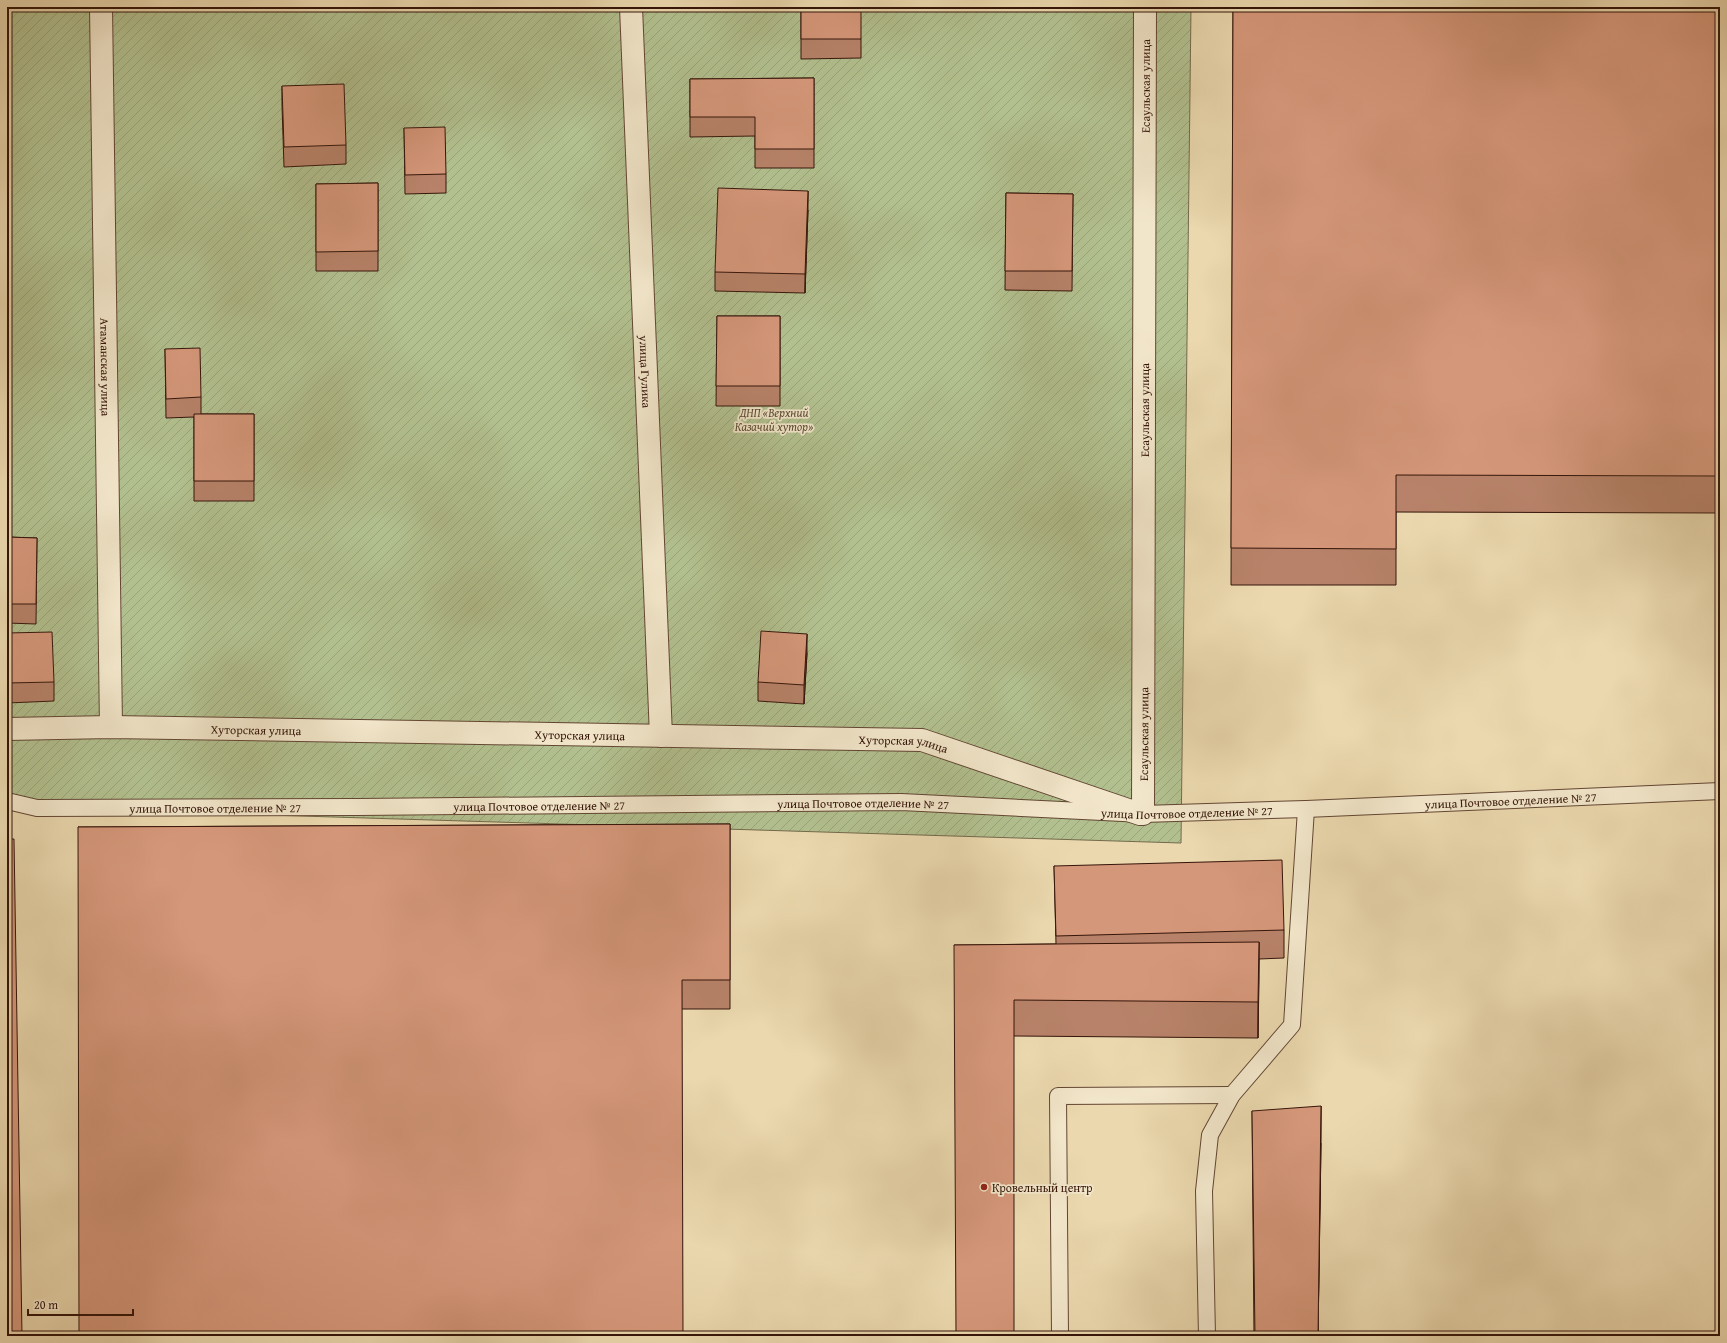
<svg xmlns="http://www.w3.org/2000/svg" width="1727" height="1343" font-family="'Gentium Book Plus',serif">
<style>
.garden{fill:url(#garden-furrows);stroke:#746a4c}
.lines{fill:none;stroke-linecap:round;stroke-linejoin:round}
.lane-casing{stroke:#624633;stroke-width:18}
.street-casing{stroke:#624633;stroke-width:24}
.lane{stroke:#f2e6ca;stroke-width:16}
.street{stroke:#f2e6ca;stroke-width:22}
.wall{fill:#b78269;stroke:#35150a}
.shaded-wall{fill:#956a55;stroke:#35150a}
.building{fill:#d5977a;stroke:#35150a}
.poi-dot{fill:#8f2418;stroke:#f2e6ca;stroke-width:1.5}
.labels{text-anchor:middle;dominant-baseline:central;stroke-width:3.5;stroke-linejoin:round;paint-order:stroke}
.street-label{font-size:12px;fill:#35150a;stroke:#f2e6ca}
.park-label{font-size:12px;font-style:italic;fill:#5a4832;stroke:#f2e6ca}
.poi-label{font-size:12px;fill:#35150a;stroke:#f2e6ca;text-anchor:start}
</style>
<defs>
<pattern id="garden-furrows" width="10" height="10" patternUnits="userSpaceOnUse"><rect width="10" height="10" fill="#b2c08f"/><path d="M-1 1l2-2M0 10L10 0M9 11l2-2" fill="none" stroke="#9aa47a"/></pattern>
</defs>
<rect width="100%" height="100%" fill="#ebd8ae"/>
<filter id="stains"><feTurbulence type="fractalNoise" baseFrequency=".005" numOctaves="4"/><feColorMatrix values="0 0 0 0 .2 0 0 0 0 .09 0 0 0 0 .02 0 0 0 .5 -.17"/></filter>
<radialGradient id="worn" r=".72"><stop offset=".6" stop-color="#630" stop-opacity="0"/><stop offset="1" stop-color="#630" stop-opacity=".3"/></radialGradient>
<path class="garden" d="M 7,7 L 1191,7 L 1181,843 L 7,807 Z"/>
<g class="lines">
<g class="lane-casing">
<g id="lane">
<path id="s1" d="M 7,801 L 37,808 L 359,807 L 901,802 L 1143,814 L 1306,809 L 1720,791"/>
<path d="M 1060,1336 L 1058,1096 L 1232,1095"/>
<path d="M 1207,1336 L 1204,1191 L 1210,1135 L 1232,1095 L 1292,1025 L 1306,809"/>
</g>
</g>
<g class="street-casing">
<g id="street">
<path id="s2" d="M 101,7 L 111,727"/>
<path id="s3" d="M 631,7 L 661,736"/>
<path id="s4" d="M 7,729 L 111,727 L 922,740 L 1140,814"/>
<path id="s5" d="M 1143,814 L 1145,7"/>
</g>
</g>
<use href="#lane" class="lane"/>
<use href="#street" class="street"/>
</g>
<path class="wall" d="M 801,7 L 861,39 L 861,58 L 801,59 Z
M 1233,7 L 1720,7 L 1720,513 L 1396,512 L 1396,585 L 1231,585 Z
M 814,78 L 814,168 L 755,168 L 755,136 L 690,137 L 690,79 Z
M 282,86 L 346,145 L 346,164 L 284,167 L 282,105 Z
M 404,128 L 446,174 L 446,193 L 405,194 Z
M 378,183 L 378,271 L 316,271 L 316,184 Z
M 1006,193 L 1073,194 L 1072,291 L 1005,290 Z
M 808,210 L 805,293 L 715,291 L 715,272 Z
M 717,316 L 780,316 L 780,406 L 716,406 Z
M 165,349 L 201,397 L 201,414 L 254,414 L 254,501 L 194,501 L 194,417 L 166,418 Z
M 7,537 L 37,538 L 36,624 L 7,623 Z
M 7,633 L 54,682 L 54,701 L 7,703 Z
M 807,653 L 804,704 L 758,701 L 758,682 Z
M 730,824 L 730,1009 L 682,1009 L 78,827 Z
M 1054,866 L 1284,930 L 1284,958 L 1259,959 L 1258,1038 L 1014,1036 L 954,945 L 1056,944 Z
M 1252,1111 L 1321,1143 L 1318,1336 L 1254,1336 Z"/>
<path class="shaded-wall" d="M 808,191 L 808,210 L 805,293 L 805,274 Z
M 807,634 L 807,653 L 804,704 L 804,685 Z
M 1259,942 L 1259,979 L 1258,1038 L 1258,1002 Z
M 1321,1106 L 1321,1143 L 1318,1336 Z"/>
<path class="building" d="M 801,7 L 861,7 L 861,39 L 801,39 Z
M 1233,7 L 1720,7 L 1720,476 L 1396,475 L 1396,549 L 1231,548 Z
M 814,78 L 814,149 L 755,149 L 755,117 L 690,117 L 690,79 Z
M 344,84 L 346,145 L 284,147 L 282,86 Z
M 445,127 L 446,174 L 405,175 L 404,128 Z
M 378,183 L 378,251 L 316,252 L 316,184 Z
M 718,188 L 808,191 L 805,274 L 715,272 Z
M 1006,193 L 1073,194 L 1072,271 L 1005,271 Z
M 717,316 L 780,316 L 780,386 L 716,386 Z
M 200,348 L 201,397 L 166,399 L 165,349 Z
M 194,414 L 254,414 L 254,481 L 194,481 Z
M 7,537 L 37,538 L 36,604 L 7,604 Z
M 761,631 L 807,634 L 804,685 L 758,682 Z
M 52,632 L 54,682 L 7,683 L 7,633 Z
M 730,824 L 730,980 L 682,980 L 683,1336 L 79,1336 L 78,827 Z
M 7,839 L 14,839 L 22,1336 L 7,1336 Z
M 1282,860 L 1284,930 L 1056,936 L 1054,866 Z
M 1259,942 L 1258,1002 L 1014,1000 L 1014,1336 L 956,1336 L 954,945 Z
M 1321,1106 L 1318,1336 L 1255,1336 L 1252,1111 Z"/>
<circle class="poi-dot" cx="984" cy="1187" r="4"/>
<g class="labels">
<g class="street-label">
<text stroke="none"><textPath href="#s5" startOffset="728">Есаульская улица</textPath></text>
<text stroke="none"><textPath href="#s2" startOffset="360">Атаманская улица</textPath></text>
<text stroke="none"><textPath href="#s3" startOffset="365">улица Гулика</textPath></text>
<text stroke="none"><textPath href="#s5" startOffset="404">Есаульская улица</textPath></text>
<text stroke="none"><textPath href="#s4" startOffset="249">Хуторская улица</textPath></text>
<text stroke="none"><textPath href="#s5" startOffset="80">Есаульская улица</textPath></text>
<text stroke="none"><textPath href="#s4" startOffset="573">Хуторская улица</textPath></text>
<text stroke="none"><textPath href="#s4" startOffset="897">Хуторская улица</textPath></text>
<text stroke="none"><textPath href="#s1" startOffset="1505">улица Почтовое отделение № 27</textPath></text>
<text stroke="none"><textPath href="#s1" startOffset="857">улица Почтовое отделение № 27</textPath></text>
<text stroke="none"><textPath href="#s1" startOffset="533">улица Почтовое отделение № 27</textPath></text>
<text stroke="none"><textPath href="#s1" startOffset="209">улица Почтовое отделение № 27</textPath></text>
<text stroke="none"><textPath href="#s1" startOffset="1181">улица Почтовое отделение № 27</textPath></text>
</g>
<g class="park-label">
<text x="774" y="412">ДНП «Верхний<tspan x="774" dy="14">Казачий хутор»</tspan></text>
</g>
<g class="poi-label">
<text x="992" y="1187">Кровельный центр</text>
</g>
</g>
<rect width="1727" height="1343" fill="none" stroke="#ebd8ae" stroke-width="24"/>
<rect x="8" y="8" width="1711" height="1327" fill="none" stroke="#35150a" stroke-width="2"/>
<rect x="12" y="12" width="1703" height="1319" fill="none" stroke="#35150a"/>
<path d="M28 1309v6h105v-6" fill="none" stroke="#35150a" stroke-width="2"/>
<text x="34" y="1309" font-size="12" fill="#35150a" stroke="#f2e6ca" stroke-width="3" paint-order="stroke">20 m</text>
<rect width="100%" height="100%" filter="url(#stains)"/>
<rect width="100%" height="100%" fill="url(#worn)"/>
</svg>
